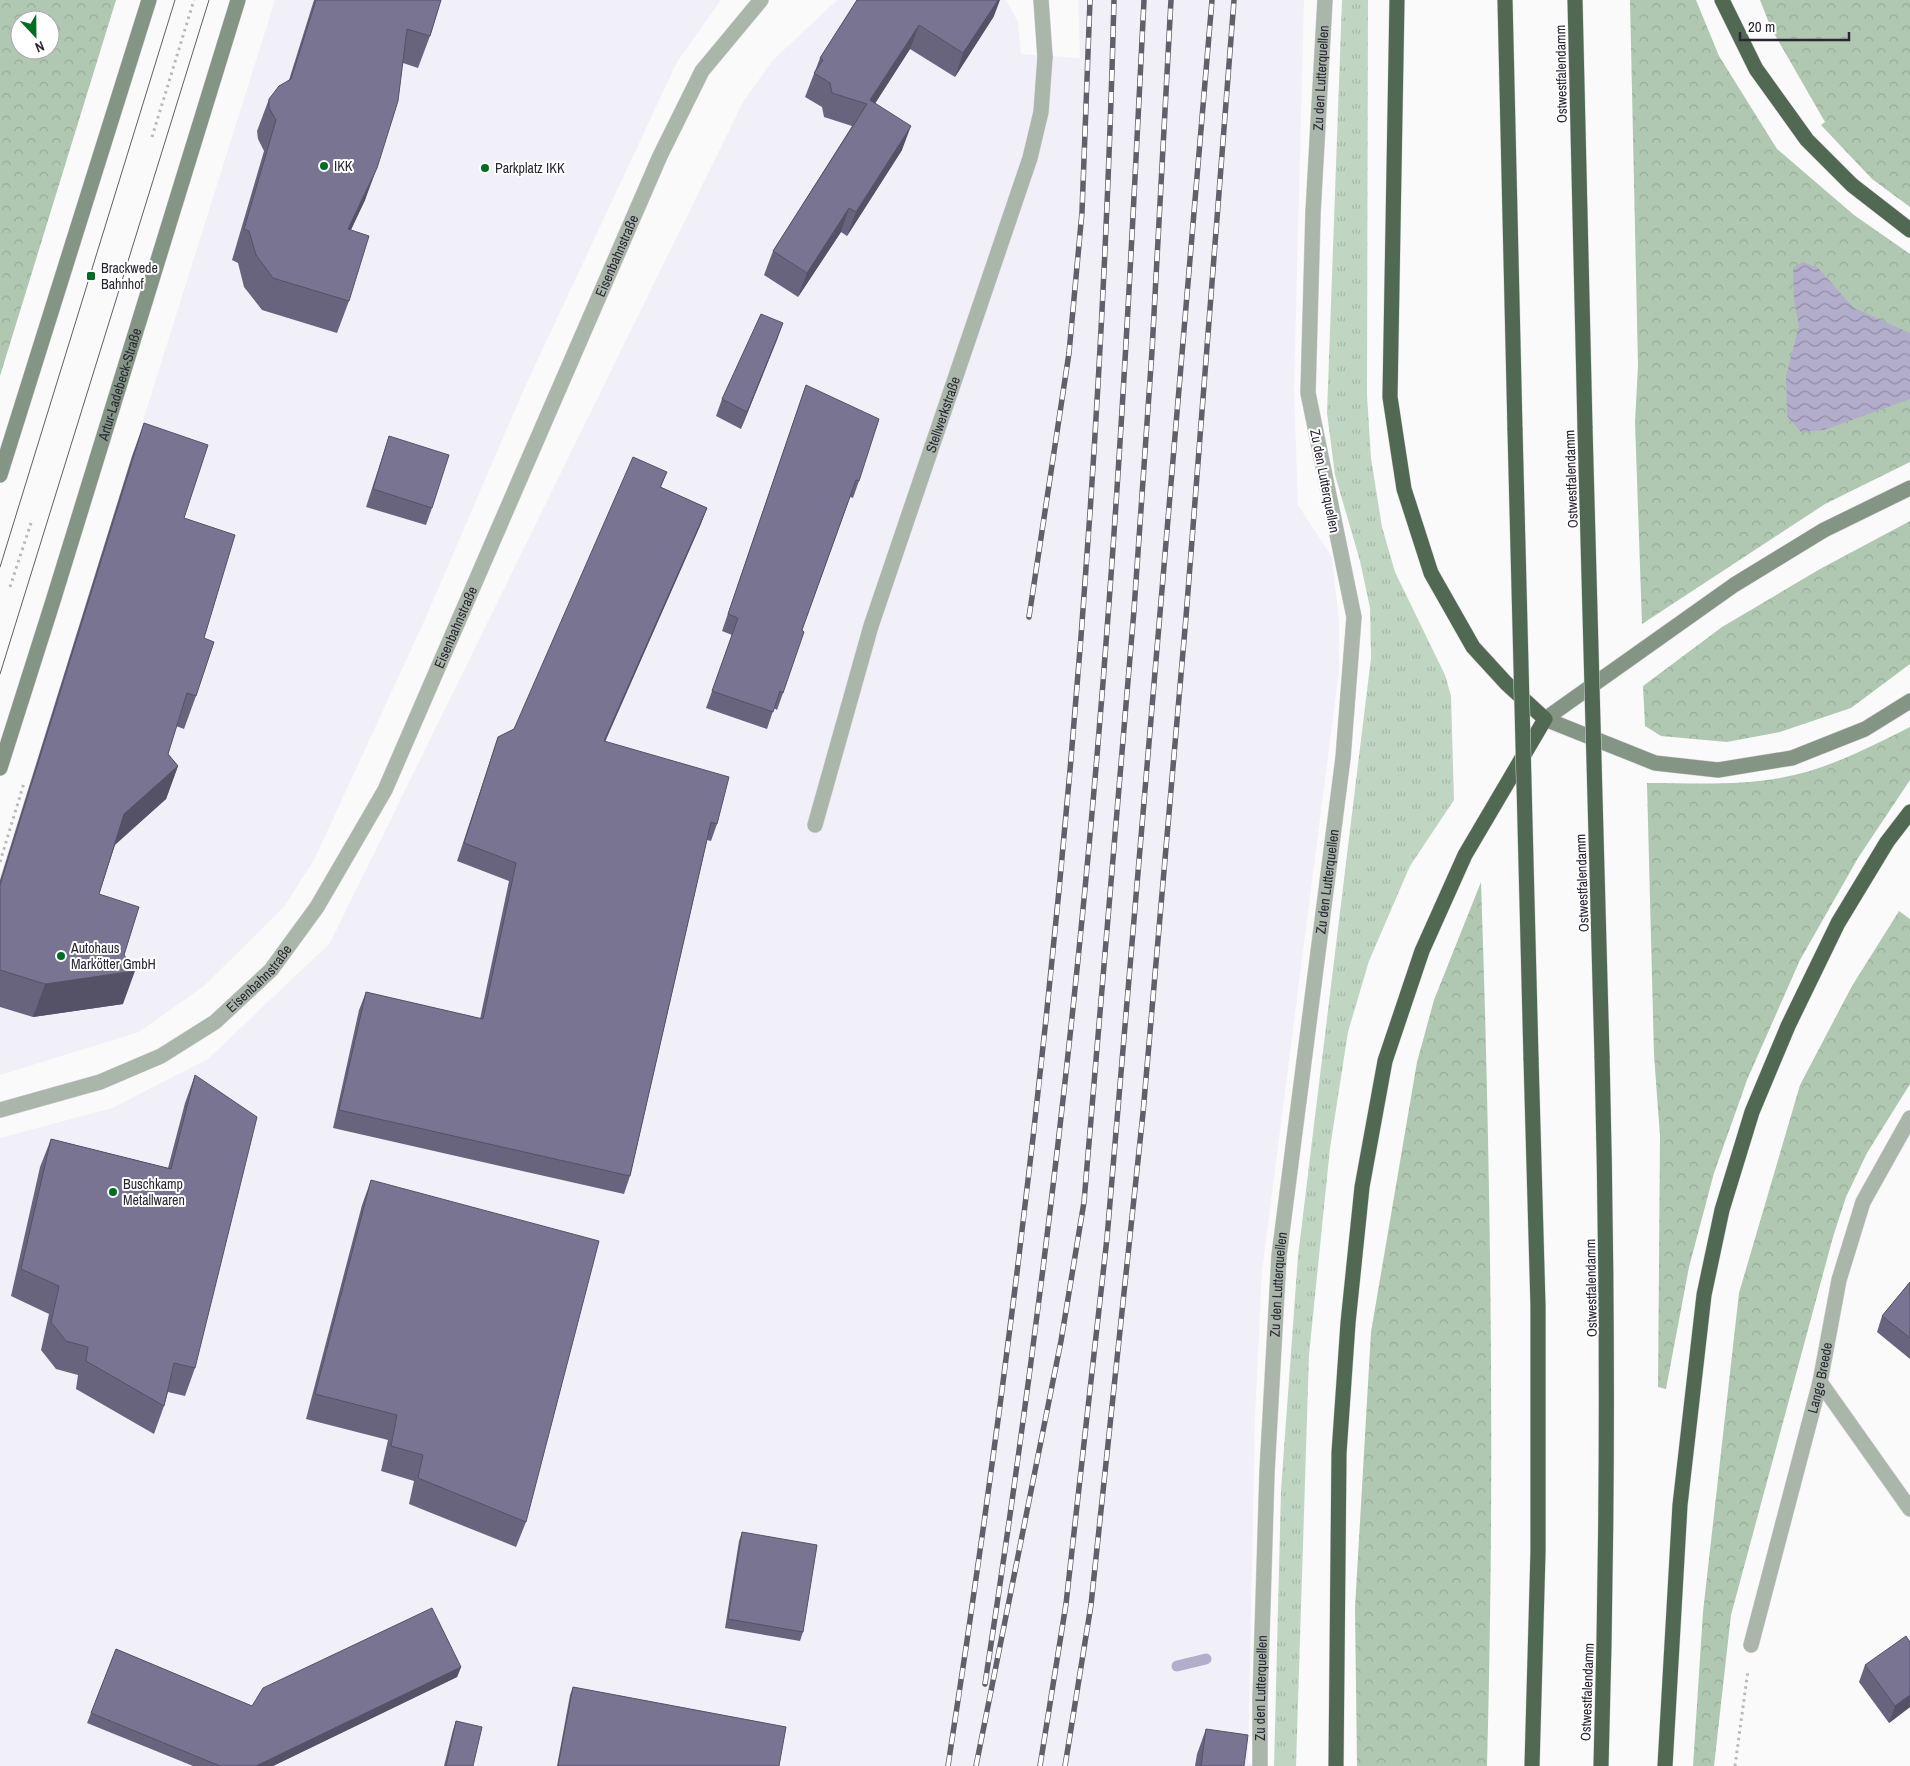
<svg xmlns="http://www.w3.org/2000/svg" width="1910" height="1766" font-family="'Archivo Narrow',sans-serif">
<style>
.built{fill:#f1f0f8}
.grass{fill:url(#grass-tufts)}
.forest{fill:url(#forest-crowns);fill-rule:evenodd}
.water{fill:url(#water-waves)}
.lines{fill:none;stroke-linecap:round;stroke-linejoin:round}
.stream{stroke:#b2adca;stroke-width:11}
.lane-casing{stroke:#d4d4d6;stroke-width:16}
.street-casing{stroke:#d4d4d6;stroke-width:16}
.secondary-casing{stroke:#d4d4d6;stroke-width:16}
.highway-casing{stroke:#d4d4d6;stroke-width:16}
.path{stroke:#b9b8bc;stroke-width:3;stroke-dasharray:2.5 4;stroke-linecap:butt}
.lane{stroke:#abb6ab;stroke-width:15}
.street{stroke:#abb6ab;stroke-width:15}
.secondary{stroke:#849585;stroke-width:15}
.highway{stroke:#516953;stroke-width:15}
.tram{stroke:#615f69;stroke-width:1}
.rail-casing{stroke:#615f69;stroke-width:5.5}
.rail{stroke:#fff;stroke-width:4;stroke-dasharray:11;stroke-linecap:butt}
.highway-bridge-casing{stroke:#d4d4d6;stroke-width:16;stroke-linecap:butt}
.highway-bridge{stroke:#516953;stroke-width:15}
.wall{fill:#68647d}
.shaded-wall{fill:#555166}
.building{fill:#797491;stroke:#555166}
.poi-dot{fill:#006f21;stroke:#fff;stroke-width:2}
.labels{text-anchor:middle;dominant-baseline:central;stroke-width:4;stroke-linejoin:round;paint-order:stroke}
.street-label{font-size:14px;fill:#292734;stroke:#fff}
.poi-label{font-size:14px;fill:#292734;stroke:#fff;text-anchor:start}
</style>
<defs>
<pattern id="grass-tufts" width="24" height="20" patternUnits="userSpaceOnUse" patternTransform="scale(1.25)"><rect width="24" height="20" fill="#c1d6c2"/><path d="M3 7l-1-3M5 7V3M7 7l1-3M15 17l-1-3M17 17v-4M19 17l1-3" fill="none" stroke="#a6b8a7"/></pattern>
<pattern id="forest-crowns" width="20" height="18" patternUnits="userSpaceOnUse" patternTransform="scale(1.25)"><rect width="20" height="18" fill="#b0c8b1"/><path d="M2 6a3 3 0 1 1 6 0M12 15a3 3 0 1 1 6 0" fill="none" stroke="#97ac99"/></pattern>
<pattern id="water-waves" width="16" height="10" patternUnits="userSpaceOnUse" patternTransform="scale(1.25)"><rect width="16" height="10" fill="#b2adca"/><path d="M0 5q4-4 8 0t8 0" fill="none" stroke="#918da5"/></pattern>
</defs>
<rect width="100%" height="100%" fill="#fafafa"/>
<path class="built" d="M 275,0 L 721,0 L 677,62 L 525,387 L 426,617 L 315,858 L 284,907 L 204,986 L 139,1032 L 0,1075 L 0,876 Z
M 837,0 L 1006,0 L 1018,22 L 1021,54 L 1080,58 L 1078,0 L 1304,0 L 1294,388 L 1298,505 L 1332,557 L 1339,621 L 1339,671 L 1262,1271 L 1255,1416 L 1248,1763 L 1272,1766 L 0,1766 L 0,1138 L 112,1108 L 208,1059 L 330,943 L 744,100 L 773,60 Z"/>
<path class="grass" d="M 1342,0 L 1368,0 L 1367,395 L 1371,458 L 1382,527 L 1395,572 L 1445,675 L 1451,696 L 1454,800 L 1410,866 L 1369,961 L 1348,1032 L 1330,1148 L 1309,1355 L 1296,1766 L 1274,1766 L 1281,1490 L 1298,1256 L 1371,658 L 1370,608 L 1360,561 L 1335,475 L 1327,413 Z"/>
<path class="forest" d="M 0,0 L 116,0 L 0,376 ZM 20,20 L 50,20 L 50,50 L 20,50 Z
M 1630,0 L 1696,0 L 1719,56 L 1777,149 L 1854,215 L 1910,254 L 1910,462 L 1825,504 L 1642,624 L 1635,422 L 1638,366 Z
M 1760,0 L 1910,0 L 1910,207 L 1872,179 L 1821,125 L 1825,122 L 1771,28 Z
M 1910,521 L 1910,664 L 1851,708 L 1780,732 L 1727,742 L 1661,736 L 1645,726 L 1643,686 L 1722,627 L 1820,569 Z
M 1910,727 L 1910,780 L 1858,858 L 1800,960 L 1747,1080 L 1714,1173 L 1689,1267 L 1666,1389 L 1658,1387 L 1660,1136 L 1654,1055 L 1647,783 C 1690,783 1736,786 1780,778 C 1826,770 1868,748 1910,727 Z
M 1481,882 C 1491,1177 1495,1472 1487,1766 L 1357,1766 L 1355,1608 L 1371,1332 L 1417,1062 L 1434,1000 Z
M 1899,911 L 1910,919 L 1910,1084 L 1867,1153 L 1846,1197 L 1833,1237 L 1731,1615 L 1714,1766 L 1693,1766 L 1703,1612 L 1739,1293 L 1800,1085 L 1852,986 Z"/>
<path class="water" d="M 1803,262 L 1818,268 L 1854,308 L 1910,333 L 1910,399 L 1824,430 L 1801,432 L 1787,416 L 1786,376 L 1799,326 L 1794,300 L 1793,268 Z"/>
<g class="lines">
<path class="stream" d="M 1177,1666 L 1206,1659"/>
<g class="lane-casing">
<g id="lane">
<path id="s1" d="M 815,825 L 871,626 L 1030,158 L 1041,112 L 1045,57"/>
<path d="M 1820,1382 L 1910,1509"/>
<path id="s2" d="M 1260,1766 L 1260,1700 L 1267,1472 L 1279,1256 L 1343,758 L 1354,617 L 1308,393 L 1313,213 L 1325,0"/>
</g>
</g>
<g class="street-casing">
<g id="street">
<path d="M 1041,0 L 1045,57"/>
<path id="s3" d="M 0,1110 L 100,1082 L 161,1056 L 215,1022 L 271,970 L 317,907 L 385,790 L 660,156 L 702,71 L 761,0"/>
<path id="s4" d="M 1751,1645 L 1820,1382 L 1839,1280 L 1863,1202 L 1910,1118"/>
</g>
</g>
<g class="secondary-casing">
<g id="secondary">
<path d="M 0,475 L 149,0"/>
<path d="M 1545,719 L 1734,585 L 1824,530 L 1910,488"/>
<path d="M 1545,719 L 1655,763 L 1718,770 L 1792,758 L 1865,729 L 1910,701"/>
<path id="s5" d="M 0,768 L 53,601 L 238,0"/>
</g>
</g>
<g class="highway-casing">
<path id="highway" d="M 1505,0 L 1515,430
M 1575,0 L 1585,428
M 1722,0 L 1756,69 L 1807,140 L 1852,185 L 1910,230
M 1531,1058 L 1538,1306 L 1538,1552 L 1532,1766
M 1336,1766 L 1339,1453 L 1348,1323 L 1362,1187 L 1385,1061 L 1422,951 L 1465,855 L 1545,719 L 1506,683 L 1473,647 L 1431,573 L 1404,489 L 1390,397 L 1397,0
M 1601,1766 C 1608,1529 1608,1293 1602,1056
M 1665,1766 L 1680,1505 L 1704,1295 L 1722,1210 L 1752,1112 L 1788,1026 L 1838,923 L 1887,842 L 1910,812"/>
</g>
<path class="path" d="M 152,137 L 194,0
M 10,587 L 31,523
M 0,862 L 24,783
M 1735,1766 L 1748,1670"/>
<use href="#lane" class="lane"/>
<use href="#street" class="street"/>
<use href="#secondary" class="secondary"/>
<use href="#highway" class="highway"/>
<path class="tram" d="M 0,567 L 175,0
M 0,674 L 209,0"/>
<g class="rail-casing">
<path id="rail" d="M 1029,617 L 1069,353 L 1082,212 L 1090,0
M 985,1684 C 1040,1326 1083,965 1109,603 C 1124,402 1134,201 1144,0
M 948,1766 C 1039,1182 1099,591 1114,0
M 976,1766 L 1061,1341 L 1084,1202 L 1134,610 L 1152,351 L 1171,0
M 1040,1766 L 1066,1604 L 1107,1238 L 1212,0
M 1065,1766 L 1091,1605 L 1143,1113 L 1186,617 L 1234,0"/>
</g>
<use href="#rail" class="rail"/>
<g class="highway-bridge-casing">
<path id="highway-bridge" d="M 1585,428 L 1602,1056
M 1515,430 L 1531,1058"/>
</g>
<use href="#highway-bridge" class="highway-bridge"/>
</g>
<path class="wall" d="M 314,0 L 441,0 L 430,36 L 418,68 L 403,63 L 365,200 L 351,230 L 349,301 L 337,333 L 262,310 L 244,287 L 238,263 L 232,260 L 264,151 L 258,139 L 257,131 L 269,99 L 289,80 Z
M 857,0 L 994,16 L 955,77 L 910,49 L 875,103 L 902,150 L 847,236 L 841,232 L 798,297 L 764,275 L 773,251 L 852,126 L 824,117 L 822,107 L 805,97 L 820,58 Z
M 783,323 L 741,429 L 716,416 L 722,399 Z
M 806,385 L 859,481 L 853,498 L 850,497 L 802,630 L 783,693 L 777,710 L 774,708 L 767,729 L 706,708 L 732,635 L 722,631 Z
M 144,423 L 184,518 L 204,638 L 196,696 L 184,729 L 176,726 L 168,754 L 178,766 L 166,799 L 115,845 L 99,894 L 124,955 L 123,1004 L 33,1017 L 0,1007 L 0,880 L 132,456 Z
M 389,436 L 432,508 L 426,525 L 366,507 Z
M 667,472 L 661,487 L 707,508 L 700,526 L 605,742 L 717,824 L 711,841 L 707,840 L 630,1176 L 624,1194 L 333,1128 L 359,1010 L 366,992 L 480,1019 L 509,881 L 457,861 L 492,755 L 498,737 L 514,729 Z
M 195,1075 L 195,1368 L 185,1396 L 168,1392 L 164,1406 L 154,1434 L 76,1389 L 78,1375 L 56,1369 L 41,1350 L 49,1314 L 11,1296 L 40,1167 L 51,1139 L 168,1168 L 185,1103 Z
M 371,1180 L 526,1522 L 516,1547 L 409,1504 L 414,1481 L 381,1471 L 388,1440 L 306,1419 L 362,1205 Z
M 1910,1282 L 1910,1359 L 1877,1332 L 1882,1316 Z
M 742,1532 L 803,1632 L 800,1641 L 725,1628 L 739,1541 Z
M 1910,1642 L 1910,1707 L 1889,1723 L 1859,1682 L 1865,1665 Z
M 116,1649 L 252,1706 L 461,1667 L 457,1677 L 273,1766 L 193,1766 L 87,1723 Z
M 573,1687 L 779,1766 L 557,1766 L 570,1695 Z
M 456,1721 L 473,1766 L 444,1766 L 453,1730 Z
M 1206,1729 L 1244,1766 L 1195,1766 L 1197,1754 Z"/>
<path class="shaded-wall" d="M 998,0 L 1000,0 L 994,16 L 955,77 L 963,53 Z
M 919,25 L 910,49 L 862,124 L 870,100 Z
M 911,126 L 902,150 L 847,236 L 856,212 Z
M 377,168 L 365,200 L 336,261 L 348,229 Z
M 849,208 L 841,232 L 798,297 L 807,273 Z
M 783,323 L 777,340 L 741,429 L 747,412 Z
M 707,508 L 700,526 L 597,759 L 604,741 Z
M 178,766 L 166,799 L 112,847 L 124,814 Z
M 135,971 L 123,1004 L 33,1017 L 45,984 Z
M 461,1667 L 457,1677 L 273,1766 L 256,1766 Z
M 1910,1695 L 1910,1707 L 1889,1723 L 1895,1706 Z"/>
<path class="building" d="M 316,0 L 441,0 L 430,36 L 407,29 L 398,101 L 377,168 L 348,229 L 369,236 L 349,301 L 273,278 L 256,255 L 249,231 L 244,229 L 276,120 L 269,108 L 269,99 L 279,86 L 291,79 Z
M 857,0 L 998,0 L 963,53 L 919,25 L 870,100 L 911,126 L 856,212 L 849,208 L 807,273 L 773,251 L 867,104 L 832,93 L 830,83 L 814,73 L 823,60 L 820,58 Z
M 761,314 L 783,323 L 747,412 L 722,399 Z
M 806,385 L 879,419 L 859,481 L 856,480 L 802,630 L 804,632 L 783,693 L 780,691 L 773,712 L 712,691 L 738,618 L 728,614 Z
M 144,423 L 208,445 L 184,518 L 235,535 L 204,638 L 214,642 L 196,696 L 187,693 L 168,754 L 178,766 L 124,814 L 99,894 L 139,907 L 124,955 L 135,971 L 45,984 L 0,970 L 0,885 Z
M 389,436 L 449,455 L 432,508 L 373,489 Z
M 633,457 L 667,472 L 660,487 L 707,508 L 604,741 L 729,777 L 717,824 L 711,822 L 630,1176 L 339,1110 L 366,992 L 483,1019 L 516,863 L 464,843 L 498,737 L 514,729 Z
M 195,1075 L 257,1117 L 195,1368 L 174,1363 L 164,1406 L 86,1361 L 88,1347 L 66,1341 L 51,1322 L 59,1286 L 21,1269 L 51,1139 L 171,1169 Z
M 371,1180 L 599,1241 L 526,1522 L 418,1478 L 423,1455 L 391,1446 L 397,1415 L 315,1394 Z
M 1910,1282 L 1910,1338 L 1882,1316 Z
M 742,1532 L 817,1545 L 803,1632 L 728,1619 Z
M 432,1608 L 461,1667 L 256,1766 L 220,1766 L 91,1713 L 116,1649 L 252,1706 L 263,1688 Z
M 1906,1636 L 1910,1642 L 1910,1695 L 1895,1706 L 1865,1665 Z
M 573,1687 L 786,1727 L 779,1766 L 558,1766 Z
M 456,1721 L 482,1727 L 473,1766 L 446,1766 Z
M 1206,1729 L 1248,1735 L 1244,1766 L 1201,1766 Z"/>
<g class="poi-dot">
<circle cx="324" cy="166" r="5"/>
<circle cx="485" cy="168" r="5"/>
<rect x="86" y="271" width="10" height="10" rx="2.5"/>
<circle cx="61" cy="956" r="5"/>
<circle cx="113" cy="1192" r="5"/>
</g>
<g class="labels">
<g class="street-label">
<text transform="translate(1561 74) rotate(-91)">Ostwestfalendamm</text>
<text stroke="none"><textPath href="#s2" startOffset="1698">Zu den Lutterquellen</textPath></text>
<text stroke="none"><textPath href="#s3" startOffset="1106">Eisenbahnstraße</textPath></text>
<text stroke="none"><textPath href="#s5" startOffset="402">Artur-Ladebeck-Straße</textPath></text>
<text stroke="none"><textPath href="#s1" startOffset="430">Stellwerkstraße</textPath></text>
<text transform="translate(1571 479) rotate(-92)">Ostwestfalendamm</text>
<text transform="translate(1325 481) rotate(79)">Zu den Lutterquellen</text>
<text stroke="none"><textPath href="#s3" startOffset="701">Eisenbahnstraße</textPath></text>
<text stroke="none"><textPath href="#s2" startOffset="888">Zu den Lutterquellen</textPath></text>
<text transform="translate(1582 883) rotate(-92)">Ostwestfalendamm</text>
<text stroke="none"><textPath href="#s3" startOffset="296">Eisenbahnstraße</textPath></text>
<text stroke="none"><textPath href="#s2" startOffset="482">Zu den Lutterquellen</textPath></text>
<text transform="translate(1591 1288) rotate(-91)">Ostwestfalendamm</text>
<text stroke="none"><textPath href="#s4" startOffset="276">Lange Breede</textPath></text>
<text stroke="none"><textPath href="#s2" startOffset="78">Zu den Lutterquellen</textPath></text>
<text transform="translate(1587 1692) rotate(-88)">Ostwestfalendamm</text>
</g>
<g class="poi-label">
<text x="334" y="166">IKK</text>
<text x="495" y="168">Parkplatz IKK</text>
<text x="101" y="268">Brackwede<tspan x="101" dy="16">Bahnhof</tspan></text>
<text x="71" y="948">Autohaus<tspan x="71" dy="16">Markötter GmbH</tspan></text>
<text x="123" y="1184">Buschkamp<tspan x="123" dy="16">Metallwaren</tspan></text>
</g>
</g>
<g transform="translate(35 35) rotate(158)"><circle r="24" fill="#ffffff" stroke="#a9a9ae"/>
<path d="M0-4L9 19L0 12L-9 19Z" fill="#006f21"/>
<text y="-8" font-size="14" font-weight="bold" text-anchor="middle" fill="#292734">N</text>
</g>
<path d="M1740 32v8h109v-8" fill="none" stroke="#292734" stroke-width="2.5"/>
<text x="1748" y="32" font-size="15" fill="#292734" stroke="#ffffff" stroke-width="4" paint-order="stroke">20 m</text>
</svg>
